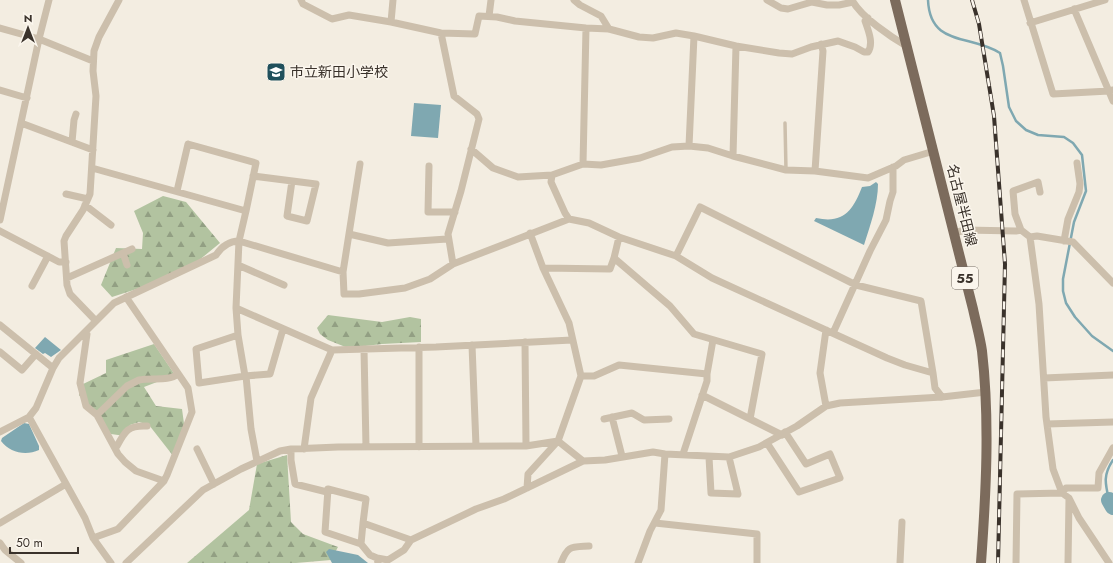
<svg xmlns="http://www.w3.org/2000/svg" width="1113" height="563" font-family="Jost,'Noto Sans JP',sans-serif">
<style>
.forest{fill:url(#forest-firs)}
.water{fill:#7fa8b1}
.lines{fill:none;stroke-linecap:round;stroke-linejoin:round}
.stream{stroke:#7fa8b1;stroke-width:2.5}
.river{stroke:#7fa8b1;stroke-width:16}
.service{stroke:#ccbfac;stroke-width:3.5}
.minor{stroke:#ccbfac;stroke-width:7}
.primary{stroke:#7c6b5c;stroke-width:10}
.rail-casing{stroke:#3a322b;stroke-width:4}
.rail{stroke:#fbf6ed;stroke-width:2.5;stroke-dasharray:8;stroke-linecap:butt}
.labels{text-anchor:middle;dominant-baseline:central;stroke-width:3;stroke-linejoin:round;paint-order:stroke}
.shield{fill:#fbf6ed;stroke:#746d65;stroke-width:1}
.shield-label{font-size:13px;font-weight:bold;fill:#3a322b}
.poi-label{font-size:14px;fill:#3a322b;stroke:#fbf6ed;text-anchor:start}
.street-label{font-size:14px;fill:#3a322b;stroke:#fbf6ed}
</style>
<defs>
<pattern id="forest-firs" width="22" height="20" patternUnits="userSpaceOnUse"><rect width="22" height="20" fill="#b2c3a0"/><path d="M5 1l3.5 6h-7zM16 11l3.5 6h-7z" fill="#929f83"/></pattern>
</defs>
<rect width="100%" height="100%" fill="#f3ede1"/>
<path class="forest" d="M 163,196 L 186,202 L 220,243 L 198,261 L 143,287 L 112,297 L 101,285 L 116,248 L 142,249 L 143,233 L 134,211 Z
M 328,315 L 382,322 L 410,317 L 421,319 L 421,342 L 382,344 L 348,348 L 328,340 L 320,334 L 317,328 Z
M 154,344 L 175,375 L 144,387 L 156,406 L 182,409 L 185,431 L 174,457 L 149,425 L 139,422 L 130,425 L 125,436 L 111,434 L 79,395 L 81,385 L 106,373 L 106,360 Z
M 287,455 L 291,522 L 303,534 L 338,547 L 331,560 L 296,563 L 187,563 L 249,510 L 257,464 Z"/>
<path class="water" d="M 414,103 L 441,105 L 438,138 L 411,136 Z
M 876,182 L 878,184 C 878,204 870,226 864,245 L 814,221 L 816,218 C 844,224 853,210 862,187 L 870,186 Z
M 45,337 L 61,350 L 51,357 L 45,353 L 43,354 L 35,348 Z
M 24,423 L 29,424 L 39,446 L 39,450 C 26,456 10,453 1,441 L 2,438 Z
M 329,549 L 358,555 L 368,563 L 332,563 L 326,552 Z"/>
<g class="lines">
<path class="stream" d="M 928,0 C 930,47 970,34 1000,53 L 1003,66 L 1009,107 L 1016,121 L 1026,130 L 1038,135 L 1064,137 L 1073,143 L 1082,155 L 1086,191 L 1074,222 L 1063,279 L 1063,291 L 1066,303 L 1075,317 L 1092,336 L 1113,351
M 1109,500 C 1105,483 1103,475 1113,460"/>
<path class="river" d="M 1109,500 L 1113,507"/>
<path class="service" d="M 785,123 L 786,170"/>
<path class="minor" d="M 301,0 L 303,4 L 332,19 L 349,15 L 391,22 L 441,33 L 475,34 L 479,16 L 497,17 L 515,21 L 586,28 L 609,29 L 639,37 L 653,38 L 676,33 L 694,36 L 736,46 L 779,53 L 792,54 L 811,47 L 838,41 L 855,47 L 864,52 L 868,52 C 874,43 868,30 865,21 L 868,18
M 574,0 L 580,5 L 601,16 L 609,29
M 767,0 L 781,8 L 788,9 L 812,2 L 827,5 L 839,5 L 853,2
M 852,0 C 861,17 891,37 908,47
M 1024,0 L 1053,94 L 1109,91 L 1113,90
M 1074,9 L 1113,101
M 489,16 L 491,0
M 391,22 L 393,0
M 1030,23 L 1105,0
M 0,28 L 39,39 L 93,61
M 441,33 L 454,96 L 477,114 L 479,119 L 461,191 L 448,234 L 453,264
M 0,90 L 27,98
M 21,123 L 93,150
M 72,142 L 74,120 L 76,114
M 689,146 L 694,36
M 471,149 L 493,168 L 518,177 L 552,175
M 733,156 L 736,46
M 360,164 L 343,272 L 344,294 L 359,294 L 405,288 L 430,279 L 453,264 L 569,219 L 589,223 L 619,237 L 676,256 L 712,278 L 887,358 L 905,365 L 933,373 L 935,388 L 942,397
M 583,164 L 586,28
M 429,166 L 428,212 L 455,212
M 92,168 L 246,211 L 239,241 L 236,308
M 815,171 L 823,51 L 821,44
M 253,176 L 316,184 L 307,221 L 287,216 L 292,181
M 177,191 L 188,144 L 256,163 L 246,211
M 66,194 L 88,199
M 85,205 L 111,225
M 569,219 L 565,213 L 551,182 L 552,175 L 583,164 L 601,165 L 640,158 L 672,147 L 689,146 L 708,148 L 733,156 L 786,170 L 815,171 L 868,178 L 896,166 L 904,160 L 934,151
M 0,220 L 39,39 L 49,0
M 0,231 L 59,262 L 66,262
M 954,233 L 965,230 L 1016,231 L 1021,230
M 349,234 L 388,243 L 447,239
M 1030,237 L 1021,230 L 1015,214 L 1013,191 L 1038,182 L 1040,192
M 1064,241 L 1068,219 L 1079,192 L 1080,184 L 1077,163
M 123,253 L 127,265
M 676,256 L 700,207 L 856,285 L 921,301 L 933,373
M 614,258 L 670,306 L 694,334 L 762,354 L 750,419 L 782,435
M 238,265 L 284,285
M 543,268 L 610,269 L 614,258 L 619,237
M 67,278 L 132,249
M 32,286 L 48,256
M 126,297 L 188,388 L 192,412 L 167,475 L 164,481
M 96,321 L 70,294 L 67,285 L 64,241 L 66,236 L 83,210 L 90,194 L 96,96 L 93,71 L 94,51 L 99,37 L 119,0
M 0,325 L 53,368
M 86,332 L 87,334 L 80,383 L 86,406 L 97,415 L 118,454 L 125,462 L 136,471 L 164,481 L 118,529 L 93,538
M 833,333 L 870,251 L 886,220 L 890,201 L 893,192 L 893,167
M 238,335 L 196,349 L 199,383 L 245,376 L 238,335 L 236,308 L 332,350
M 525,342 L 526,446
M 472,345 L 476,446
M 419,347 L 419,447
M 364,349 L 366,447
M 0,352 L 22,370 L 36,354
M 707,374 L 713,340
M 245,376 L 270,374 L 283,329
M 246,376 L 251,429 L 257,461
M 581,376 L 594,376 L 619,365 L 707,374 L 707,381 L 683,454
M 1044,378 L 1113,375
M 702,395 L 750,419
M 826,406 L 820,373 L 826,330
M 97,415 L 127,386 C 131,384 135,382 139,380 C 151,377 168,382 178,374
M 29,417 L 85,518 L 93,538 L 111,563
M 612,417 L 622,456
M 604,419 L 632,413 L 644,420 L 669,419
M 1047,424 L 1113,422
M 0,432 L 29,417 L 36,408 L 53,368 L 59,358 L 114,303 L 216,255 C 222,246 229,241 239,241 L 343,272
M 767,443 L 799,492 L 840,478 L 830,454 L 806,464 L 785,432
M 115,448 L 117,446 C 125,431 128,425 147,426
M 197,449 L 214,484
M 291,449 L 291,460 L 295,484 L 327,492
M 304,449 L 311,398 L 332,350 L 436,347 L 572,340
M 709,457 L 711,493 L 738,494 L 729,457
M 527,488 L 528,474 L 558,441 L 583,461
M 1062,493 L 1066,488 L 1098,488 L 1099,473 L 1113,448
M 0,523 L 66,484
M 655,523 L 757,534 L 757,563
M 0,543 L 5,550 L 21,563
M 361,544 L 363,523
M 377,558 L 370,555 L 361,544 L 325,532 L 328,489 L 366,499 L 363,523 L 411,540
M 126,563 L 203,490 L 241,469 L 280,451 L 291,449 L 338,447 L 526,446 L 558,441 L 581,376 L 569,323 L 543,268 L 530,233
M 378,563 L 377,558 L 388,560 L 404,550 L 411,540 L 476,509 L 504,499 L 583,461 L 605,460 L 653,452 L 665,454 L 729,457 L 759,447 L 797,426 L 826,406 L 840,403 L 942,397 L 986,392
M 561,563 C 568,545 571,547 589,546
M 638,563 L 650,531 L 661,510 L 665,454
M 900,563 L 902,522
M 1016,563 L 1017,494 L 1062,493
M 1068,563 L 1069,499
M 1109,563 L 1079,518 L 1069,498 L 1062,493 L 1053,469 L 1046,417 L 1039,304 L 1030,237 L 1037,236 L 1073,242 L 1113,283"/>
<path class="primary" d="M 895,0 L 973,309 C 976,323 980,337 982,351 C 990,421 986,493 981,563"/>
<g class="rail-casing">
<path id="rail" d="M 972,0 L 979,24 L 994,116 L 1005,264 L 998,563"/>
</g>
<use href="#rail" class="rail"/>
</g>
<defs>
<g id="school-square" transform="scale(1)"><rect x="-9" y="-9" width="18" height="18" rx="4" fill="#20505c" stroke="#fbf6ed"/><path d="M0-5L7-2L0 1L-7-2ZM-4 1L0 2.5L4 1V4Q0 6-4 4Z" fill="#fff"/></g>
</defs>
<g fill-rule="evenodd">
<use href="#school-square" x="276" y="72"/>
</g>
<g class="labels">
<rect class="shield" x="952" y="267" width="26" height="22" rx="3"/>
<g class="shield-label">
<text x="965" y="278">55</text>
</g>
<g class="poi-label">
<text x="290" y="72">市立新田小学校</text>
</g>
<g class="street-label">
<text transform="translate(962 205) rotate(76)">名古屋半田線</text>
</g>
</g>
<g transform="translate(28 28)" stroke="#fbf6ed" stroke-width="3" paint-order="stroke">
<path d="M0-3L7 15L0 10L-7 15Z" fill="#3a322b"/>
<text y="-6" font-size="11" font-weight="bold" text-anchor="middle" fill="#3a322b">N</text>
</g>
<path d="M10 547v6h68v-6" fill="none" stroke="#3a322b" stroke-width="2"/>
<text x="16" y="547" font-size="12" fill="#3a322b" stroke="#fbf6ed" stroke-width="3" paint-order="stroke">50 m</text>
</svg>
